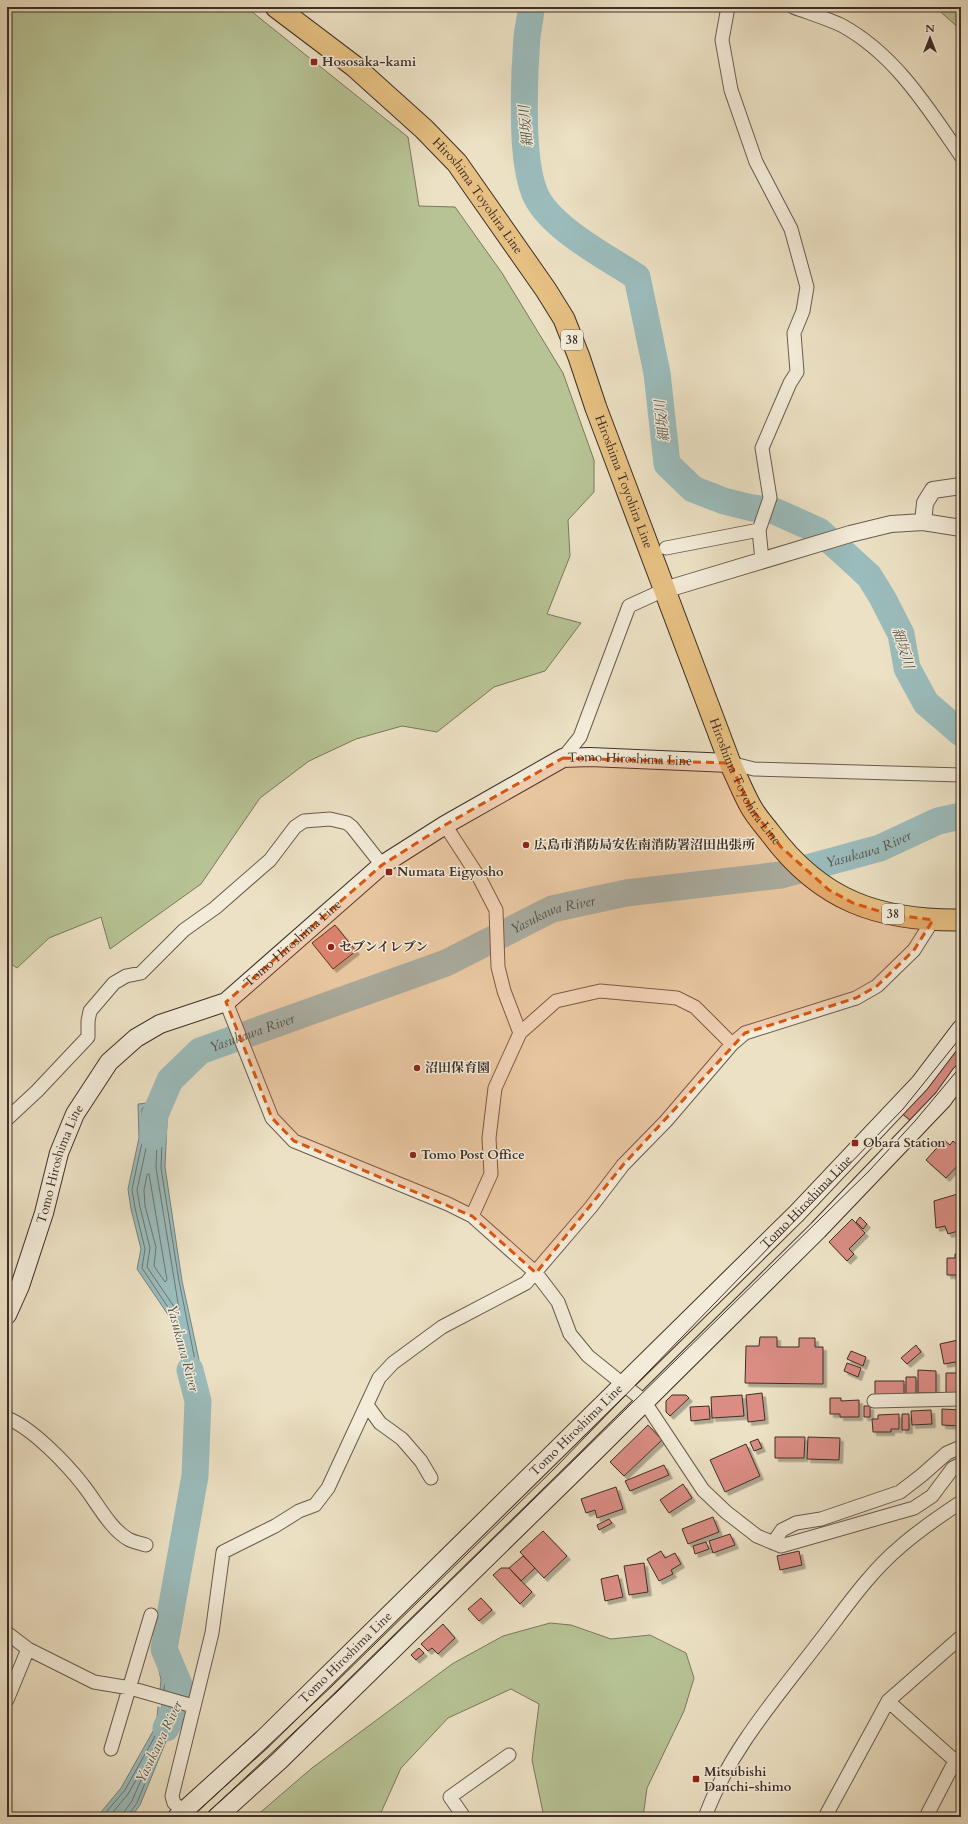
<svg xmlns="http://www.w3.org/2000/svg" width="968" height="1824" font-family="Cardo,'Noto Serif JP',serif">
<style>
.green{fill:#b7c395;stroke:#7a785e}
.water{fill:#9bbcbc;stroke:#768380}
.pier{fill:#ece1c4}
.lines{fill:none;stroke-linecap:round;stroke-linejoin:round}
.shore{stroke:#6c7572;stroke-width:1}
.river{stroke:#9bbcbc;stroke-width:27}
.building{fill:#db8d84;stroke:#3e2e27;filter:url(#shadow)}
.minor-casing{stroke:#6a5b4e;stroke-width:15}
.tertiary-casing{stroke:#6a5b4e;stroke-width:18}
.secondary-casing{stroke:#3e2e27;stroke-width:20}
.primary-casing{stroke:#3e2e27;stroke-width:23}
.minor{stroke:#f3ecd9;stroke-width:13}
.tertiary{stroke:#f3ecd9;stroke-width:16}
.secondary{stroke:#f3ecd9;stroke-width:18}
.primary{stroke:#e6c082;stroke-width:21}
.tram{stroke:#3e2e27;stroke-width:1}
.marked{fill:#d7550f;fill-opacity:0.2;stroke:#d7550f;stroke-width:3;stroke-dasharray:8 5;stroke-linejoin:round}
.poi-dot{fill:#8f2418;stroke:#f3ecd9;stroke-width:1.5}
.labels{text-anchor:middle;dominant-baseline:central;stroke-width:3;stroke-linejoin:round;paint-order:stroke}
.shield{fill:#f3ecd9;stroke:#74675c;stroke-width:1}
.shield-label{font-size:12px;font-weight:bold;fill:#3e2e27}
.poi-label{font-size:13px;font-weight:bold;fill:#3e2e27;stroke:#f3ecd9;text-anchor:start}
.street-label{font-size:13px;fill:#3e2e27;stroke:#f3ecd9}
.water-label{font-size:14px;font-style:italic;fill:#55524c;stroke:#f3ecd9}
</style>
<defs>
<filter id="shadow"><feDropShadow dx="3.5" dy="3.5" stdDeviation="0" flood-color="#0004"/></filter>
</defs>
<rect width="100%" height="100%" fill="#ece1c4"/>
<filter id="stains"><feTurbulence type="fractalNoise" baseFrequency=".005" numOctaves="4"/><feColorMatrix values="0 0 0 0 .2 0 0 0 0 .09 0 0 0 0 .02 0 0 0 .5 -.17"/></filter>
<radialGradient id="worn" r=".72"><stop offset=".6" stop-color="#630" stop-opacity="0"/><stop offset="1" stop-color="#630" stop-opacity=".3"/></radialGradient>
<path class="green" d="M 7,7 L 246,7 L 408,137 L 419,206 L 455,207 L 502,273 L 563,373 L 594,460 L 594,492 L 568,520 L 570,556 L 547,614 L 581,623 L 545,671 L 494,687 L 437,732 L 402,726 L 356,739 L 309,761 L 260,798 L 201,884 L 110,949 L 101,917 L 49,938 L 17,968 L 7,961 Z
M 935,7 L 961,7 L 961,30 Z
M 550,1623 L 571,1625 L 611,1639 L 650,1635 L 686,1653 L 694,1678 L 684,1711 L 647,1788 L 643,1817 L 544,1817 L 532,1760 L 539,1704 L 511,1689 L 448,1718 L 401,1768 L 379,1817 L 255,1817 L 312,1768 L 452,1664 L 503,1636 Z"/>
<path class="water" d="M 168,1101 L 165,1167 L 182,1281 L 201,1369 L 206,1405 L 190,1406 L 186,1376 L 171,1319 L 137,1269 L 141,1249 L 131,1209 L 128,1189 L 139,1138 L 138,1104 Z
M 174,1650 L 184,1679 L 171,1729 L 140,1805 L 131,1817 L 97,1817 L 121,1788 L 156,1726 L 161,1680 L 156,1656 Z"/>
<path class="pier" d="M 158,1690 L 182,1696 L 178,1712 L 156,1706 Z"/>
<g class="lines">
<path class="shore" d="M 162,1106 L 163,1108 L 161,1168 L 179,1281 L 197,1370 L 201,1399 L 199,1401 L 194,1400 L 190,1375 L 175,1318 L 142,1268 L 145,1249 L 135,1208 L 132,1189 L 143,1138 L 142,1109 L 144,1107 Z
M 157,1111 L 158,1113 L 156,1168 L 179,1309 L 177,1311 L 147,1267 L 150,1248 L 140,1207 L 137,1190 L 148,1139 L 148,1113 Z
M 149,1174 L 167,1280 L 165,1282 L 154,1266 L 156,1247 L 145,1206 L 144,1190 L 147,1175 Z
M 164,1690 L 165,1680 L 161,1660 L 171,1656 L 180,1679 L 176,1693
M 102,1817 L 125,1790 L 159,1729 L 162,1705
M 109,1817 L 128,1794 L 137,1778 L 140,1778 L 141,1780 L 132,1801 L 124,1812 L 123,1817
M 128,1817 L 129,1814 L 137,1803 L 167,1728 L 172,1708"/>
<g class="river">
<path d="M 531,7 C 531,17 528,27 527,37 C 526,48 526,59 525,70 C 524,104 522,166 536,196 C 552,229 607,257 637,277 L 657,373 L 667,464 L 693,489 L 724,501 L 752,508 L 772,510 L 819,531 L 845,554 L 869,576 L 882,597 L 901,634 L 907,668 L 926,703 L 961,733"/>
<path id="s1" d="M 153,1137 L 155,1115 L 170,1080 L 200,1051 L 446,963 L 552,909 L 626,893 L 781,875 L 880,848 L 938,821 L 961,816"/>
<path d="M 166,1728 L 183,1694 L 164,1649 L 195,1476 L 198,1401 L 190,1370"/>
</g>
</g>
<path class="building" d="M 335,925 L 356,951 L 333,969 L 312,943 Z
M 961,1034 L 961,1068 L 916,1125 L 899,1111 Z
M 944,1140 L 950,1145 L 953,1141 L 961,1148 L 961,1162 L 946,1178 L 926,1160 Z
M 961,1193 L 961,1230 L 948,1234 L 945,1226 L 936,1228 L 934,1201 Z
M 860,1217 L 867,1224 L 863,1229 L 856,1222 Z
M 852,1219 L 865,1233 L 849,1249 L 854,1254 L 847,1261 L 829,1242 Z
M 955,1254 L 961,1254 L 961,1275 L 947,1275 L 947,1258 L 955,1258 Z
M 760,1337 L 777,1337 L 777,1347 L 799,1347 L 799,1338 L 815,1338 L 815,1347 L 823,1347 L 823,1384 L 745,1383 L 746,1346 L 759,1346 Z
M 958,1340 L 960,1346 L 961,1346 L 961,1361 L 944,1364 L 940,1344 Z
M 916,1345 L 921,1352 L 907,1364 L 901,1358 Z
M 851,1351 L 866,1357 L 863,1366 L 847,1359 Z
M 847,1363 L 861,1368 L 858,1377 L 844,1371 Z
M 918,1370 L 936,1371 L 936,1393 L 918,1393 Z
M 946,1373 L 961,1373 L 961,1394 L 946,1394 Z
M 906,1377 L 916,1377 L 916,1395 L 906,1395 Z
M 875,1381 L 904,1381 L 904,1396 L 875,1396 Z
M 762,1393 L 765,1420 L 748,1422 L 746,1395 Z
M 672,1395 L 686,1395 L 689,1398 L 670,1416 L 666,1412 L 666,1401 Z
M 742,1395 L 744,1416 L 712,1418 L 711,1397 Z
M 830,1398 L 841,1398 L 841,1401 L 859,1400 L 859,1417 L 840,1417 L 840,1414 L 830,1414 Z
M 709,1406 L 710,1419 L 691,1421 L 690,1407 Z
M 864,1406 L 870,1406 L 870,1417 L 864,1417 Z
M 942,1409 L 961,1410 L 961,1426 L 942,1425 Z
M 931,1410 L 932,1424 L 912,1425 L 911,1411 Z
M 899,1414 L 899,1429 L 891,1429 L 891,1432 L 873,1432 L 872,1419 L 878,1419 L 878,1415 Z
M 902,1414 L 909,1414 L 909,1430 L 902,1430 Z
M 648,1425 L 662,1440 L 624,1476 L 610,1462 Z
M 775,1437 L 805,1437 L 804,1458 L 775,1458 Z
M 808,1437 L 840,1438 L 839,1460 L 807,1459 Z
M 758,1439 L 762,1448 L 754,1451 L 750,1442 Z
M 746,1444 L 760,1476 L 725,1492 L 710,1460 Z
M 664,1465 L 669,1475 L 630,1491 L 625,1481 Z
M 683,1484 L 692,1498 L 669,1513 L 660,1500 Z
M 616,1487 L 623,1509 L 597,1518 L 595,1510 L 586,1513 L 581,1499 Z
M 713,1517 L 719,1532 L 688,1544 L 682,1529 Z
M 609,1519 L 612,1523 L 599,1530 L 597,1525 Z
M 543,1531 L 567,1556 L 544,1578 L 520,1552 Z
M 730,1534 L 735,1545 L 713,1553 L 709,1541 Z
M 706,1542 L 709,1549 L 695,1554 L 693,1546 Z
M 661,1551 L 665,1558 L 675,1553 L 681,1564 L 671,1570 L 673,1574 L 659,1581 L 647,1559 Z
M 799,1551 L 802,1565 L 780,1570 L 777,1556 Z
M 523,1556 L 535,1568 L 521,1581 L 509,1568 Z
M 644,1563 L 648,1592 L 629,1595 L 624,1566 Z
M 501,1568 L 509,1568 L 532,1592 L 520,1604 L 493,1575 Z
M 618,1575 L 623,1597 L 605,1601 L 601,1579 Z
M 481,1598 L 492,1610 L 479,1621 L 468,1609 Z
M 443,1624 L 455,1638 L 438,1654 L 432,1648 L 428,1651 L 421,1644 Z
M 419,1648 L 424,1653 L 416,1660 L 411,1655 Z"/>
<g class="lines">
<g class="minor-casing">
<path id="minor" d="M 793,7 C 809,13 826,18 841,25 C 895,54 928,108 961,156
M 759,530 L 762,560
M 666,548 L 759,530 L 770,498 L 762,448 L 790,383 L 797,372 L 794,333 L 803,311 L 807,287 L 791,229 L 756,162 L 731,90 L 722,40 L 728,7
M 563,758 L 580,737 L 629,606 L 664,590
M 730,763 L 754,769 L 961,775
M 445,825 L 480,879 L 496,910 L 498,967 L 504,991 L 520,1033
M 226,1002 L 272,1118 L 294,1141 L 448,1204 L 472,1216 L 536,1273 L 558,1302 L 570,1334 L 588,1356 L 644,1401 L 703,1490 L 726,1512 L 757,1536 L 781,1546 L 914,1508 L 932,1496 L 953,1468 L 961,1464
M 7,1119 L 37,1091 L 88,1037 L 88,1021 L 90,1011 L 114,983 L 126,976 L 141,973 L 184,930 L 215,908 L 270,860 L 295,827 L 304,821 L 330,819 L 347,823 L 352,827 L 382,865
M 472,1216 L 491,1174 L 489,1138 L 495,1088 L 520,1033 L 556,1001 L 600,991 L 677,998 L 695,1007 L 732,1044
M 874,1401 L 961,1399
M 367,1405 L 380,1423 L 402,1439 L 421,1461 L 431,1478
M 7,1418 C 32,1428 66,1463 83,1485 C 96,1501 110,1529 128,1539 C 133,1542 140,1543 146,1545
M 773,1543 L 782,1530 L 796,1523 L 821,1519 L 900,1492 L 922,1475 L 947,1453 L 961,1447
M 7,1633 L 28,1649 L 94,1682 L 130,1688 L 193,1706
M 7,1700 L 28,1649
M 888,1701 L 961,1766
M 111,1749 L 151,1615
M 183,1811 L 174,1803 L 172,1796 L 212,1633 L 223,1552 L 275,1526 L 299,1511 L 315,1505 L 328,1488 L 379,1378 L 393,1363 L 442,1327 L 526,1283 L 591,1207 L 623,1165 L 666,1121 L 732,1044 L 745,1033 L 856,998 L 877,986 L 914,950 L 933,920
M 464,1817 L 450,1797 L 509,1755
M 705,1817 C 729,1751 777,1697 819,1642 C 845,1609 868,1574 900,1547 C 919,1530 940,1516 961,1502
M 825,1817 L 888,1701 L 961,1637
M 926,1817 L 955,1761 L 961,1756"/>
</g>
<g class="tertiary-casing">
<path id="tertiary" d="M 923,522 L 925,503 L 933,490 L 961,486
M 664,590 L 850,534 L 891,524 L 923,522 L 961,528"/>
</g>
<g class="secondary-casing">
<g id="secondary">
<path id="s2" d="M 7,1315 L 20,1286 L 44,1213 L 59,1153 L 75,1114 L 109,1062 L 136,1038 L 160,1024 L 226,1002 L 382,865 L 445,825 L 563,758 L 590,757 L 730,763"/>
<path id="s3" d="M 177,1817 L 263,1739 L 797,1213 L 920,1083 L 961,1029"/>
<path d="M 217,1817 L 279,1761 L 569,1477 L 818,1230 L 943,1099 L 961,1074"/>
</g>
</g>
<g class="primary-casing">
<g id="primary">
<path id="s4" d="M 276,7 L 354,66 L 424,129 L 457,163 L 546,290 L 564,319 L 579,357 L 596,408 L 730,763 C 737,777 743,793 751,807 C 756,816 764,825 771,834 C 821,901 879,921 961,920"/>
</g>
</g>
<use href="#minor" class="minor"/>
<use href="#tertiary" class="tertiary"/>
<use href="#secondary" class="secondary"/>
<use href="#primary" class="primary"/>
<path class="tram" d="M 192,1817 L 331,1687 L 556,1467 L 903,1109 L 961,1037
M 203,1817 L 337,1692 L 869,1171 L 915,1121 L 961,1066"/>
</g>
<path class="marked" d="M 563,758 L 730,763 L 751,808 L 781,847 L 829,890 L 853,903 L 888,914 L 933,920 L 914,950 L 877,986 L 856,998 L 745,1033 L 623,1165 L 536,1273 L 472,1216 L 294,1141 L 272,1118 L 226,1002 L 382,865 L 445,825 Z"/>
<g class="poi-dot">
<rect x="310" y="58" width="8" height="8" rx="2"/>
<circle cx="526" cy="845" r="4"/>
<rect x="385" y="868" width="8" height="8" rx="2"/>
<circle cx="331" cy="947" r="4"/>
<circle cx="417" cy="1068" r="4"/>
<rect x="851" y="1139" width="8" height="8" rx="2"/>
<circle cx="413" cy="1155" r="4"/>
<rect x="692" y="1775" width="8" height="8" rx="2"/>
</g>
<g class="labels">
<g class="shield">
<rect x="561" y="330" width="22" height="20" rx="3"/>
<rect x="882" y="904" width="22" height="20" rx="3"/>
</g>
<g class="shield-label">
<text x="572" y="340">38</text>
<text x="893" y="914">38</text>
</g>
<g class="poi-label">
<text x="322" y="62">Hososaka-kami</text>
<text x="534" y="845">広島市消防局安佐南消防署沼田出張所</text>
<text x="397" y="872">Numata Eigyosho</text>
<text x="339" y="947">セブンイレブン</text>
<text x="425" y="1068">沼田保育園</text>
<text x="863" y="1143">Obara Station</text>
<text x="421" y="1155">Tomo Post Office</text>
<text x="704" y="1772">Mitsubishi<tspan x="704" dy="15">Danchi-shimo</tspan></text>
</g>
<g class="street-label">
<text stroke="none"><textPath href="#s4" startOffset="278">Hiroshima Toyohira Line</textPath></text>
<text stroke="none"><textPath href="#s4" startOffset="602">Hiroshima Toyohira Line</textPath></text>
<text stroke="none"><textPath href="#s2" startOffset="893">Tomo Hiroshima Line</textPath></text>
<text stroke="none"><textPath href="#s4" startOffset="926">Hiroshima Toyohira Line</textPath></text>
<text stroke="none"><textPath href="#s2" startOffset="497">Tomo Hiroshima Line</textPath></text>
<text stroke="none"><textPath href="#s2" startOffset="160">Tomo Hiroshima Line</textPath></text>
<text stroke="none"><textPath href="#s3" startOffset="880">Tomo Hiroshima Line</textPath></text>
<text stroke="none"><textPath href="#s3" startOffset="556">Tomo Hiroshima Line</textPath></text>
<text stroke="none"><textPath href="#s3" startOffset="232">Tomo Hiroshima Line</textPath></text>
</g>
<g class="water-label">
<text transform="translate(526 126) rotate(-95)">細坂川</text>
<text transform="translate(662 421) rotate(-96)">細坂川</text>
<text transform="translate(903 648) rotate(73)">細坂川</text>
<text stroke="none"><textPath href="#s1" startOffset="805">Yasukawa River</textPath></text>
<text stroke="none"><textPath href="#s1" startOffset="481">Yasukawa River</textPath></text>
<text stroke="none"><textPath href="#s1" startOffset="157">Yasukawa River</textPath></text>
<text transform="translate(183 1348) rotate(75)">Yasukawa River</text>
<text transform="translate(159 1742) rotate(-64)">Yasukawa River</text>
</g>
</g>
<rect width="968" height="1824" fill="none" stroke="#ece1c4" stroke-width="24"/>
<rect x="8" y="8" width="952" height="1808" fill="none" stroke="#3e2e27" stroke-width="2"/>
<rect x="12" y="12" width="944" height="1800" fill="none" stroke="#3e2e27"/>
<g transform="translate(930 38)" stroke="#f3ecd9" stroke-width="3" paint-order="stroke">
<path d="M0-3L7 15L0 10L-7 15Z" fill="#3e2e27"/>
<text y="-6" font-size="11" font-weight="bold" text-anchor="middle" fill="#3e2e27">N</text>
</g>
<rect width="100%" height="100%" filter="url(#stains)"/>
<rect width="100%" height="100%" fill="url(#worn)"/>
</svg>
